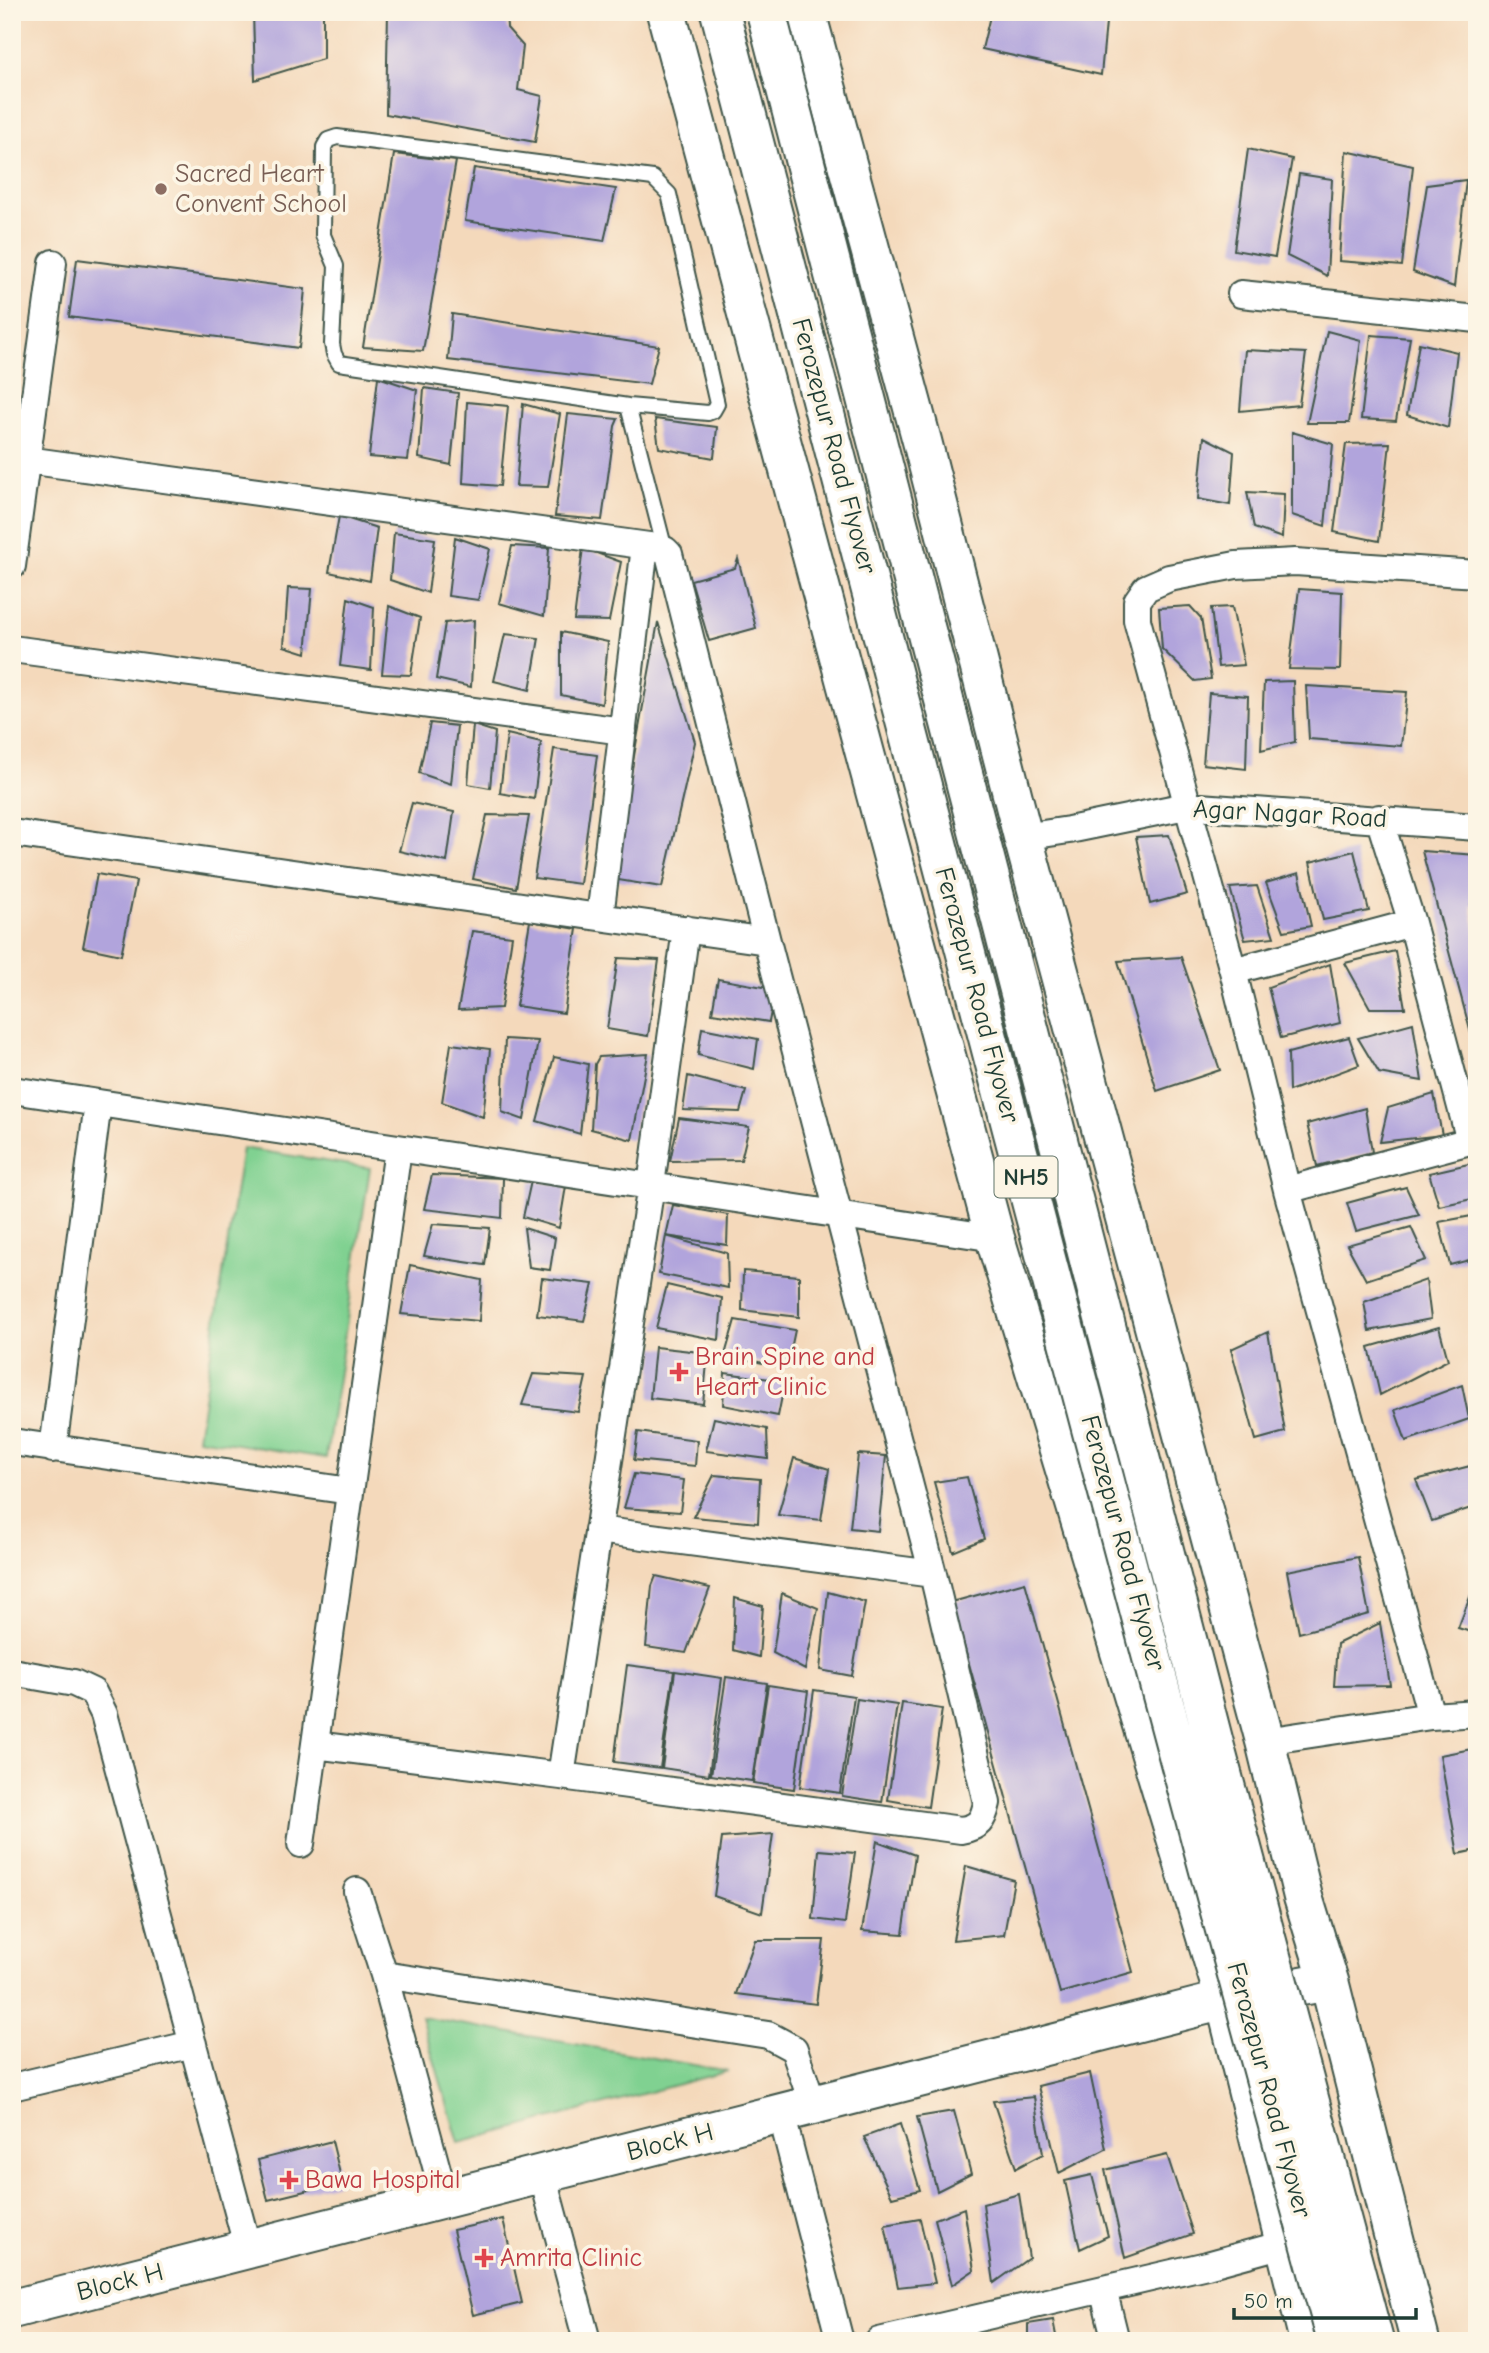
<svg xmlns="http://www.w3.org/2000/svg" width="1489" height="2353" font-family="'Comic Neue',sans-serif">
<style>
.green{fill:#80d191;stroke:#508762;stroke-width:2}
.building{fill:#b1a4dc}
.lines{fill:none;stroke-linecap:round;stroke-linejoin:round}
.lane-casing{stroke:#3f5448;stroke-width:18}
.street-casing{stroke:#3f5448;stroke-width:30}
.secondary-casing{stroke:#3f5448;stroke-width:42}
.lane{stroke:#fff;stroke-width:14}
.street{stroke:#fff;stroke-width:26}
.secondary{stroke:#fff;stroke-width:38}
.highway-bridge-casing{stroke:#3f5448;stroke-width:42;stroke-linecap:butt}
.highway-bridge{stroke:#fff;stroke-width:38}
.education-dot{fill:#8d6e63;stroke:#fcf5e5;stroke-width:2.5}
.health-dot{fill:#e0444e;stroke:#fcf5e5;stroke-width:2.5}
.labels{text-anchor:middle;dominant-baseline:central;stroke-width:7;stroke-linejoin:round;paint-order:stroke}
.shield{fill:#fcf5e5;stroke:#617469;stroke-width:2}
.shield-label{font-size:24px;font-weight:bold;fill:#1f3d34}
.education-label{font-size:26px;fill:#785e54;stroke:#fcf5e5;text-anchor:start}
.street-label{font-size:26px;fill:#1f3d34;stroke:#fcf5e5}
.health-label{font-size:26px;fill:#be3a42;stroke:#fcf5e5;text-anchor:start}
</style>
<rect width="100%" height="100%" fill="#fcf5e5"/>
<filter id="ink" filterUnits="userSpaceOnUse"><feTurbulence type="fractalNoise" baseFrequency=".0143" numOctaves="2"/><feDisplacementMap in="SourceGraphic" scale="14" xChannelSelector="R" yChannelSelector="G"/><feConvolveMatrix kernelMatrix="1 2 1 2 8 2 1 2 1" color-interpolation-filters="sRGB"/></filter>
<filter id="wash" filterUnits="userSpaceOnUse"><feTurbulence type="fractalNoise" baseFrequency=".00686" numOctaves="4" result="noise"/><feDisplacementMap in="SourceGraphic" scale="28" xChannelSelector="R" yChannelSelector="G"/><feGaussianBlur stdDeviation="1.57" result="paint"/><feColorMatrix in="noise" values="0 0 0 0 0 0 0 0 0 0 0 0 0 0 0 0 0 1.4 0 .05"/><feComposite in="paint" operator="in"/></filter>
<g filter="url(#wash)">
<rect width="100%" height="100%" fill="#f4d9bb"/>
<path class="green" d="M 242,1148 L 370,1168 L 326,1458 L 198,1438 Z
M 421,2017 L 728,2071 L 459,2143 Z"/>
<g id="blocks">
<path class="building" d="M 253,12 L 323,12 L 323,59 L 255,80 Z
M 388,12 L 506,12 L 507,28 L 523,46 L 518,90 L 542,96 L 535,142 L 386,114 Z
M 991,12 L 1107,12 L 1101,75 L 982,49 Z
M 1248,149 L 1292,159 L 1275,257 L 1234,250 Z
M 1346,151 L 1413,166 L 1402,266 L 1339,261 Z
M 394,154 L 456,161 L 423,351 L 363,347 Z
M 474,168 L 616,189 L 604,241 L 465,221 Z
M 1299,174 L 1332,179 L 1327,276 L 1287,256 Z
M 1466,180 L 1454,287 L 1413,272 L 1427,185 Z
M 77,259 L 305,289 L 299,348 L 69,317 Z
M 452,314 L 659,346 L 649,384 L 448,360 Z
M 1327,331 L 1361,340 L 1349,423 L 1307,423 Z
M 1371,335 L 1410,338 L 1396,421 L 1361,419 Z
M 1419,343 L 1457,352 L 1448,428 L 1407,415 Z
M 1245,350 L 1306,353 L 1299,405 L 1240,411 Z
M 378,377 L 417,390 L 408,460 L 369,457 Z
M 424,388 L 458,393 L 451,465 L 419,458 Z
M 467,402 L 508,406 L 500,486 L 463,483 Z
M 523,404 L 560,414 L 548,487 L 516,486 Z
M 568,414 L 618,419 L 615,426 L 602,520 L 555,516 Z
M 655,419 L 717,427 L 714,458 L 659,448 Z
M 1292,432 L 1333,444 L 1325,526 L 1292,515 Z
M 1204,437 L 1234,452 L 1230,505 L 1198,499 Z
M 1390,443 L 1379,541 L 1334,532 L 1346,444 Z
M 1247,492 L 1284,494 L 1282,538 L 1254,528 Z
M 339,516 L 377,528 L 370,581 L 329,572 Z
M 394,533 L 435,539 L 428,593 L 390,580 Z
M 455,537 L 490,549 L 478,600 L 448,596 Z
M 512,546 L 549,548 L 544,616 L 499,603 Z
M 583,548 L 621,562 L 609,621 L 574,620 Z
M 738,559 L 756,628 L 709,641 L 691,580 L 735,568 Z
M 288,588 L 312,589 L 306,653 L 284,646 Z
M 1299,589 L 1342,592 L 1340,670 L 1289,669 Z
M 348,598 L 374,607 L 371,670 L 340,666 Z
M 389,606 L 420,618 L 411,675 L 382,674 Z
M 1190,606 L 1201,618 L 1211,679 L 1195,681 L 1162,649 L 1159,608 Z
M 1232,607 L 1244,665 L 1218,667 L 1211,608 Z
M 474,620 L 471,687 L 436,679 L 445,623 Z
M 658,622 L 695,742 L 662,887 L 612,879 Z
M 561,632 L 608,642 L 602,704 L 561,695 Z
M 505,634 L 539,638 L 530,690 L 494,681 Z
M 1293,681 L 1295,742 L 1261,750 L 1264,682 Z
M 1306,686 L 1407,692 L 1401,746 L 1309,739 Z
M 1209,693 L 1248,696 L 1246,769 L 1203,764 Z
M 430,723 L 457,726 L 451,784 L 419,773 Z
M 473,725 L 495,732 L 490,788 L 468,784 Z
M 507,734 L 541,742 L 534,799 L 500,793 Z
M 554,749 L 597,755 L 580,884 L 534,878 Z
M 412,803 L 454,812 L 447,862 L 399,851 Z
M 487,815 L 529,816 L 516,888 L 473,879 Z
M 1169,835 L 1187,894 L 1150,904 L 1136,837 Z
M 1354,851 L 1369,911 L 1323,920 L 1310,862 Z
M 1422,851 L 1477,855 L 1477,906 L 1471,905 L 1477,935 L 1477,1056 Z
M 1299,873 L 1311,926 L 1284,931 L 1266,883 Z
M 97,874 L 136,881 L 121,955 L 83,947 Z
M 1257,886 L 1274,937 L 1245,940 L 1230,888 Z
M 530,921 L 577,929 L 564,1013 L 516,1006 Z
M 472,931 L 512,936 L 501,1008 L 458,1010 Z
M 1395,951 L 1405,1008 L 1370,1008 L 1345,963 Z
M 1181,957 L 1220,1070 L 1157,1091 L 1118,961 Z
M 618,958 L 659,960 L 648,1036 L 607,1029 Z
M 1330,964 L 1340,1023 L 1281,1038 L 1268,987 Z
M 718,979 L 775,989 L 769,1022 L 712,1013 Z
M 1413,1023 L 1422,1081 L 1379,1073 L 1358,1038 Z
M 702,1028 L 758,1039 L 754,1069 L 698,1055 Z
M 1349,1037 L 1359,1065 L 1289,1091 L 1288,1053 Z
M 505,1039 L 538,1041 L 524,1120 L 502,1112 Z
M 451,1044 L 490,1049 L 483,1117 L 442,1102 Z
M 648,1054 L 632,1140 L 591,1129 L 595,1064 L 599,1057 Z
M 554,1057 L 588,1064 L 580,1134 L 537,1121 Z
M 688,1076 L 746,1091 L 740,1112 L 683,1110 Z
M 1434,1094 L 1442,1135 L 1380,1142 L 1388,1108 Z
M 1365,1108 L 1372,1152 L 1317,1166 L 1307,1124 Z
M 679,1118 L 749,1127 L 741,1160 L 670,1161 Z
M 1477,1162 L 1477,1198 L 1439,1206 L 1429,1173 Z
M 432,1175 L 503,1178 L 502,1218 L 424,1209 Z
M 531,1181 L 566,1186 L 559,1228 L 523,1217 Z
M 1406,1187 L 1419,1215 L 1356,1231 L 1347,1203 Z
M 673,1205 L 728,1215 L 727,1245 L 666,1236 Z
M 1477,1215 L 1477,1258 L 1450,1265 L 1439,1222 Z
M 433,1224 L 490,1228 L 485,1265 L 424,1256 Z
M 1411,1227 L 1426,1260 L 1366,1280 L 1347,1245 Z
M 524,1228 L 555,1238 L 550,1270 L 529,1267 Z
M 666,1236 L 727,1253 L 728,1288 L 659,1274 Z
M 410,1265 L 482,1280 L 479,1321 L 401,1314 Z
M 743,1271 L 799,1276 L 799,1317 L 742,1310 Z
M 542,1278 L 593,1284 L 584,1321 L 537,1315 Z
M 1426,1280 L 1431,1319 L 1369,1331 L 1364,1302 Z
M 667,1285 L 722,1298 L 719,1340 L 656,1328 Z
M 735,1320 L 795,1330 L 787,1368 L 725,1355 Z
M 1439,1327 L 1448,1360 L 1380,1395 L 1369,1347 Z
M 1268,1332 L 1285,1432 L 1256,1440 L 1231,1349 Z
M 655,1347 L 708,1353 L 703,1404 L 650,1398 Z
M 725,1373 L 785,1381 L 778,1416 L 723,1405 Z
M 533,1374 L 586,1377 L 578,1412 L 522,1405 Z
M 1462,1385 L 1469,1419 L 1406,1441 L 1395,1410 Z
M 714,1418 L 767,1429 L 768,1459 L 706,1451 Z
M 638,1432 L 697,1440 L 695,1466 L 634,1460 Z
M 858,1454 L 886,1456 L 878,1531 L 850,1528 Z
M 794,1458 L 829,1469 L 821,1520 L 778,1515 Z
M 1474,1465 L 1477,1472 L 1477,1506 L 1432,1521 L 1416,1480 Z
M 634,1474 L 684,1480 L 680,1512 L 624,1508 Z
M 714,1475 L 760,1479 L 758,1523 L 693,1517 Z
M 967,1477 L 984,1539 L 953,1552 L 934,1482 Z
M 1358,1557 L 1369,1614 L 1299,1633 L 1287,1571 Z
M 656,1576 L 710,1588 L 686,1653 L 646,1647 L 652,1586 Z
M 1477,1579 L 1477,1634 L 1458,1628 Z
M 1025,1582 L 1133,1972 L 1060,1993 L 952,1602 Z
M 828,1592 L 865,1602 L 852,1676 L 820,1670 Z
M 782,1593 L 818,1608 L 805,1670 L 773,1653 Z
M 735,1598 L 763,1606 L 759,1657 L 733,1650 Z
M 1380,1623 L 1390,1685 L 1334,1686 L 1337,1644 Z
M 627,1665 L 674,1671 L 660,1768 L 614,1762 Z
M 675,1671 L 722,1678 L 709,1775 L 662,1768 Z
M 726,1677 L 767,1683 L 752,1781 L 711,1775 Z
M 768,1685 L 808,1691 L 794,1789 L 753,1783 Z
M 814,1690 L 854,1696 L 840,1793 L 800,1787 Z
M 857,1699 L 897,1705 L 882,1802 L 842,1796 Z
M 902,1703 L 942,1709 L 928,1807 L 888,1800 Z
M 1477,1748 L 1477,1850 L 1458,1854 L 1440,1755 Z
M 773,1834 L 762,1913 L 714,1896 L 722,1838 Z
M 877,1841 L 915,1855 L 903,1934 L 862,1931 Z
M 819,1850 L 855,1853 L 845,1923 L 813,1919 Z
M 966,1866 L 1014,1880 L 1004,1935 L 953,1940 Z
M 755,1940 L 824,1940 L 816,2004 L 736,1994 Z
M 1090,2073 L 1106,2149 L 1059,2173 L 1038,2086 Z
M 1034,2097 L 1043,2154 L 1016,2168 L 993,2101 Z
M 954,2111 L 971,2174 L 937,2191 L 917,2117 Z
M 900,2124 L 920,2190 L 892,2197 L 864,2137 Z
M 332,2141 L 342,2182 L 268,2200 L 258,2160 Z
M 1167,2155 L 1193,2234 L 1125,2258 L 1105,2170 Z
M 1092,2175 L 1108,2236 L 1080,2249 L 1065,2181 Z
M 1019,2194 L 1029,2258 L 994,2283 L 983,2204 Z
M 964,2208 L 974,2270 L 952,2285 L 935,2219 Z
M 503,2219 L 522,2303 L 473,2315 L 453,2230 Z
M 920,2219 L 935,2283 L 898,2287 L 885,2225 Z
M 1053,2320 L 1057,2341 L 1028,2341 L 1028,2324 Z"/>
</g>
</g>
<g filter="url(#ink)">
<use href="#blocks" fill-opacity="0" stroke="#3f5448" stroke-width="2"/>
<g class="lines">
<g class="lane-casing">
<path id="lane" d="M 337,137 L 653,178 L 669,194 L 717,404 L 713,411 L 708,413 L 628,406 L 339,363 L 334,354 L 332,344 L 336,266 L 323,235 L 324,147 L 328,140 Z
M 628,406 L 665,550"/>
</g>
<g class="street-casing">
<path id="street" d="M 1241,294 L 1477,319
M 12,458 L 656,547 L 665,550 L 669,554 L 767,941 L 933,1574 L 987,1803 C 983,1821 979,1827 961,1830 L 561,1776 L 315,1745
M 12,566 L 53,263
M 12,649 L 623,731
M 12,833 L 767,941
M 1023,837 L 1069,830 L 1186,806 L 1477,827
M 600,917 L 645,546
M 1233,971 L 1412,923
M 12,1090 L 995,1238
M 1287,1190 L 1470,1141 L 1412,923 L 1379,818
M 12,1442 L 350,1491
M 53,1449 L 98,1103
M 598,1530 L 933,1574
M 12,1672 L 74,1683 L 93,1692 L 104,1714 L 248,2249
M 1431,1716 L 1287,1190 L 1233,971 L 1137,620 L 1137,601 L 1146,588 L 1169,578 L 1236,565 L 1295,562 L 1477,574
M 1265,1741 L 1431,1716 L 1477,1713
M 561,1776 L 651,1185 L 686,929
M 301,1844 L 398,1149
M 357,1891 L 384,1975
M 12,2087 L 193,2044
M 781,2113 L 840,2341
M 542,2174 L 587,2341
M 445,2199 L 384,1975 L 768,2035 L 794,2049 L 813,2105
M 1103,2289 L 1116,2341
M 879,2341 L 1207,2265 L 1284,2244"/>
</g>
<g class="secondary-casing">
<path id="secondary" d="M 666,12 L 995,1238 L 1225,2000 L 1309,2341
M 806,12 L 922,441 L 1023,837 L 1265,1741 L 1303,1897 L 1329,1981 L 1420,2341
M 12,2309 L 1225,2000 L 1329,1981"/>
</g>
<use href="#lane" class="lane"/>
<use href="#street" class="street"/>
<use href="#secondary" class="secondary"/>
<g class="highway-bridge-casing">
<path id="highway-bridge" d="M 720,12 C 923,789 1124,1567 1337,2341
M 766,12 L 1216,1751 L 1374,2341"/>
</g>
<use href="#highway-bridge" class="highway-bridge"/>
</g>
</g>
<circle class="education-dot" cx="161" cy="189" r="7"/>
<g class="health-dot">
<path d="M675.5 1361.5h7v7h7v7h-7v7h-7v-7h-7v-7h7z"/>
<path d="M285.5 2169.5h7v7h7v7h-7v7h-7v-7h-7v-7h7z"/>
<path d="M480.5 2247.5h7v7h7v7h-7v7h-7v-7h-7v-7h7z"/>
</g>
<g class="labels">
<rect class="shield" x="994.5" y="1156.5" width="63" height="41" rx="5"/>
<g class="shield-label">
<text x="1026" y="1177">NH5</text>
</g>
<g class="education-label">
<text x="175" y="174">Sacred Heart<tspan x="175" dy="30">Convent School</tspan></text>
</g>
<g class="street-label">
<text transform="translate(834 446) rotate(75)">Ferozepur Road Flyover</text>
<text transform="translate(1290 814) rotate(3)">Agar Nagar Road</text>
<text transform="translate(977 995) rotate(75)">Ferozepur Road Flyover</text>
<text transform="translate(1123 1543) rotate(75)">Ferozepur Road Flyover</text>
<text transform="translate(1269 2090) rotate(75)">Ferozepur Road Flyover</text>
<text transform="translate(670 2142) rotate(-14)">Block H</text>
<text transform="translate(120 2282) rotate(-14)">Block H</text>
</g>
<g class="health-label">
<text x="695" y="1357">Brain Spine and<tspan x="695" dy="30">Heart Clinic</tspan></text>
<text x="305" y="2180">Bawa Hospital</text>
<text x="500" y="2258">Amrita Clinic</text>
</g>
</g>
<rect width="1489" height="2353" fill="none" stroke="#fcf5e5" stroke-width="42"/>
<path d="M1234 2308v10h182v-10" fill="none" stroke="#1f3d34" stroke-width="3.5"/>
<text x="1244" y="2308" font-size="21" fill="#1f3d34" stroke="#fcf5e5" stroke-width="5" paint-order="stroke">50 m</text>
</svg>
